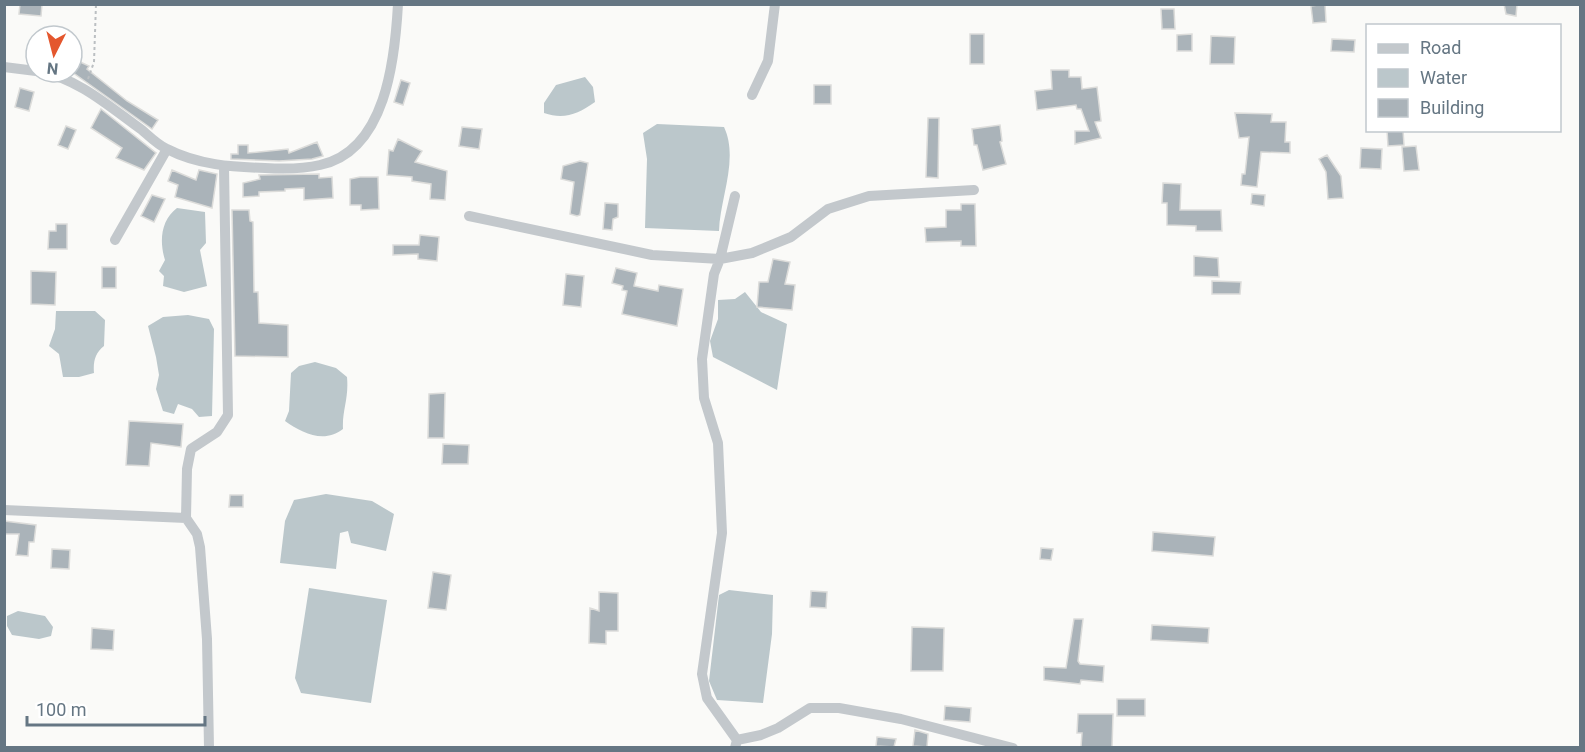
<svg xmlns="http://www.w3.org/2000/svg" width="1585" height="752" font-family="Roboto,sans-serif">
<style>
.water{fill:#bbc7cb}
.building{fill:#aab3b9;stroke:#dcdcda;stroke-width:1.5}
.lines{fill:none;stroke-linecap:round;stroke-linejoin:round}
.path{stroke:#bbbfc2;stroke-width:2;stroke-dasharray:3 3;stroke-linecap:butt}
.street{stroke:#c3c8cc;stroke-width:10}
</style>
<rect width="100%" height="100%" fill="#fafaf8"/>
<path class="water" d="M 585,77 L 593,87 L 595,102 C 578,114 564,120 544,113 L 544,103 L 556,85 Z
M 657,124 L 724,127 C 739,159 720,198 719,231 L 645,228 L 647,159 L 643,133 Z
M 177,208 L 205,212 L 206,243 L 200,250 L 207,286 L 184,292 L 163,286 L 164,276 L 159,271 L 165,260 C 159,241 161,220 177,208 Z
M 745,292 L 761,312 L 787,324 L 777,390 L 713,357 L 710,341 L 718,319 L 718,300 L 735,299 Z
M 56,311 L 95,311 L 105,320 L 104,346 C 95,353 93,362 94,373 L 79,377 L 63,377 L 59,354 L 49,346 L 55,329 Z
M 188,315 L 209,319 L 214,329 L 212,416 L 199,417 L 192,409 L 178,404 L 174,414 L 163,411 L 156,389 L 159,375 L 156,357 L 148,326 L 163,317 Z
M 315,362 L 336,368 L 347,377 C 349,399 342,410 343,429 C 324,444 302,433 285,421 L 289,411 L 291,373 L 299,366 Z
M 326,494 L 372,501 L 394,514 L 386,551 L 351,543 L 348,531 L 340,533 L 336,569 L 280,563 L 285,521 L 294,500 Z
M 309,588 L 387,600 L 371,703 L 301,693 L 295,678 Z
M 729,590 L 773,595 L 772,634 L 763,703 L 717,700 L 709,681 L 719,595 Z
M 18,611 L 45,616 L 53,627 L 51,636 L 39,639 L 12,635 L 7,626 L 7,616 Z"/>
<path class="building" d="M 20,4 L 42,4 L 41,16 L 19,14 Z
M 1325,4 L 1326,22 L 1313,23 L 1311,6 Z
M 1504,4 L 1517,4 L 1516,16 L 1506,14 Z
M 1161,9 L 1174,9 L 1175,29 L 1162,29 Z
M 970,34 L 984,34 L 984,64 L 970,64 Z
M 1192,34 L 1192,51 L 1177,51 L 1177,35 Z
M 1211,36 L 1235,37 L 1234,64 L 1210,64 Z
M 1332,39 L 1355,40 L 1354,52 L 1331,51 Z
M 76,60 L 89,66 L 87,69 L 127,101 L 158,120 L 152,129 L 72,72 Z
M 1051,70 L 1069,70 L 1069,77 L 1081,77 L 1082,89 L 1097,87 L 1101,121 L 1095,122 L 1101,138 L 1075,144 L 1075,131 L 1089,131 L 1081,109 L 1077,109 L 1076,105 L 1037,110 L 1035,91 L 1052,89 Z
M 401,80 L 410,83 L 403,105 L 394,102 Z
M 814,85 L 831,85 L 831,104 L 814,104 Z
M 20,88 L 34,92 L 29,111 L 15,107 Z
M 101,109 L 156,153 L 144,170 L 116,158 L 122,148 L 91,128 Z
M 1235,113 L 1272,114 L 1271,122 L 1286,122 L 1285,142 L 1290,142 L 1290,153 L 1261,152 L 1257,187 L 1241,185 L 1242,174 L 1245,174 L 1249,137 L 1239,138 Z
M 928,118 L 939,118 L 938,178 L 926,177 Z
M 1000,125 L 1002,141 L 1000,142 L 1006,164 L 983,170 L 977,145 L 974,145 L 972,129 Z
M 66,126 L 76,130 L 68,149 L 58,145 Z
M 462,127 L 482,129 L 479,149 L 459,146 Z
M 1387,130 L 1403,130 L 1404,145 L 1388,146 Z
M 398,139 L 422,151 L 415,162 L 447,171 L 445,200 L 430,199 L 431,184 L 412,181 L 412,177 L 387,175 L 389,150 L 393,151 Z
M 317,142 L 323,156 L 312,159 L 279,161 L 231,159 L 231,154 L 238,154 L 238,145 L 248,145 L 248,153 L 288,149 L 289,153 Z
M 1416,146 L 1419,170 L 1404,171 L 1402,147 Z
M 1361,148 L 1382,149 L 1381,169 L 1360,168 Z
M 1327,155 L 1341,176 L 1343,198 L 1328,199 L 1326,172 L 1319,159 Z
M 580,161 L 588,163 L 580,215 L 577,216 L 570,214 L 574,182 L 561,179 L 563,166 Z
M 172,170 L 196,180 L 199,170 L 217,174 L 212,208 L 175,197 L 178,185 L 168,181 Z
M 319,174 L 319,178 L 332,177 L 333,198 L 304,200 L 304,188 L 285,189 L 285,191 L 259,192 L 259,196 L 243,197 L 243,183 L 260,179 L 259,175 Z
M 360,177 L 378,177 L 379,209 L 361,210 L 361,205 L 350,205 L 350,179 Z
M 1163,183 L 1181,184 L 1180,210 L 1221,210 L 1222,231 L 1196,231 L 1196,226 L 1167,225 L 1167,203 L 1162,203 Z
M 1252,194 L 1265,195 L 1264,206 L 1251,204 Z
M 152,195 L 165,199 L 154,222 L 141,216 Z
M 605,203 L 618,204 L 618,217 L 613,219 L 612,230 L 603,229 Z
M 961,204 L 975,204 L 976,246 L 961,246 L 961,241 L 926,242 L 925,228 L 946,227 L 946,210 L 961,210 Z
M 232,210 L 249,210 L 250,221 L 253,222 L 254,292 L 258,292 L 259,323 L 288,325 L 288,357 L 235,356 Z
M 56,224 L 67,224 L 67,249 L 48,249 L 49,231 L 56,231 Z
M 420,235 L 439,237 L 437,261 L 418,259 L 418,254 L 393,255 L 393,245 L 419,245 Z
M 1194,256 L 1218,258 L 1219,277 L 1194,276 Z
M 773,259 L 790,262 L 785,284 L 795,285 L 792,310 L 757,307 L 759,282 L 768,282 Z
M 102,267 L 116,267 L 116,288 L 102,288 Z
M 616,268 L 637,273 L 634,286 L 658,291 L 659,285 L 683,289 L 677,326 L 622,314 L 627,291 L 622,290 L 623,286 L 612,283 Z
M 31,271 L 56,272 L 55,305 L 31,304 Z
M 566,274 L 584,276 L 581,307 L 563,305 Z
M 1212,281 L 1241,282 L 1240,294 L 1212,294 Z
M 445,393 L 444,438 L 428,438 L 429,394 Z
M 129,421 L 183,424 L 181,447 L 151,443 L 149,466 L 126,465 Z
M 443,444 L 469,445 L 468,464 L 442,464 Z
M 230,495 L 243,495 L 243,507 L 229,507 Z
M 4,521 L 36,525 L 34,542 L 29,542 L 28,556 L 16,555 L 19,534 L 4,534 Z
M 1153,532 L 1215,537 L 1213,556 L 1152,551 Z
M 1041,548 L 1053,549 L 1051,560 L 1040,559 Z
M 52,549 L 70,550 L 69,569 L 51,568 Z
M 433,572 L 451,575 L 446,610 L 428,608 Z
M 811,591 L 827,592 L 826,608 L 810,607 Z
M 599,592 L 618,593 L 618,631 L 606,631 L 606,644 L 589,643 L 590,608 L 599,611 Z
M 1074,619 L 1083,619 L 1078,661 L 1080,664 L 1104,666 L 1103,682 L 1081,680 L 1080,684 L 1044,680 L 1044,667 L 1066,668 Z
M 1152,625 L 1209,628 L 1208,643 L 1151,640 Z
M 912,627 L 944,628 L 943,671 L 911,671 Z
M 92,628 L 114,630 L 113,650 L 91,649 Z
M 1117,699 L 1145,699 L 1145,716 L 1117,716 Z
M 945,706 L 971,708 L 970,722 L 944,720 Z
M 1078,714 L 1113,714 L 1112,747 L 1081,747 L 1082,733 L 1077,733 Z
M 915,730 L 928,734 L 927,747 L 913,746 Z
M 877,737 L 896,739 L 894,747 L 876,746 Z"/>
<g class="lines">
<path class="path" d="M 88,79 L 94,62 L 96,4"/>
<path class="street" d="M 4,67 L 36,71
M 40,72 C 78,78 111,108 142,130 C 150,137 158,145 167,149 C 198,165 232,167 265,168 C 283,169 303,169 320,165 C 386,151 395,59 398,4
M 752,95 L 768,61 L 775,4
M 469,216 L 652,255 L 720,259 L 735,196
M 115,240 L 167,149
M 4,510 L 186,518 L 197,534 L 200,547 L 207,639 L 209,748
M 186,518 L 187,469 L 191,449 L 217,432 L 228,415 L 224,167
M 737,740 L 761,735 L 778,728 L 810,708 L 839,708 L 901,719 L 1013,748
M 735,748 L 737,740 L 707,698 L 702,674 L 722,533 L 718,443 L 704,398 L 702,359 L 714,274 L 720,259 L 752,253 L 791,237 L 828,209 L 869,196 L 974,190"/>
</g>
<rect width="1585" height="752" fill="none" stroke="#657683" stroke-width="12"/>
<rect x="1366" y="24" width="195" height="108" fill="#ffffff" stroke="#c1c8cd" stroke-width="1.5"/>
<rect x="1378" y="44" width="30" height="9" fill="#c3c8cc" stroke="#c1c8cd" stroke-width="1.5"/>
<text x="1420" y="54" font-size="18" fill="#657683">Road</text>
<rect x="1378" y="69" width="30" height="18" fill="#bbc7cb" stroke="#c1c8cd" stroke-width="1.5"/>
<text x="1420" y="84" font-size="18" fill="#657683">Water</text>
<rect x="1378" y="99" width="30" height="18" fill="#aab3b9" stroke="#c1c8cd" stroke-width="1.5"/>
<text x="1420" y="114" font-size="18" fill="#657683">Building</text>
<g transform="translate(54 54) rotate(186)"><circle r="28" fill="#ffffff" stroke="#c1c8cd" stroke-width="1.5"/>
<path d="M0-4.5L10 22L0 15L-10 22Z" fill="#e4572e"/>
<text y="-9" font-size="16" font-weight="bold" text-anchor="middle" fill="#657683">N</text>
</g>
<path d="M27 716v9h178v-9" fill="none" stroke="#657683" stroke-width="3"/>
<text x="36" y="716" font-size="18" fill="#657683" stroke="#ffffff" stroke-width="4.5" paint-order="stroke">100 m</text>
</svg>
